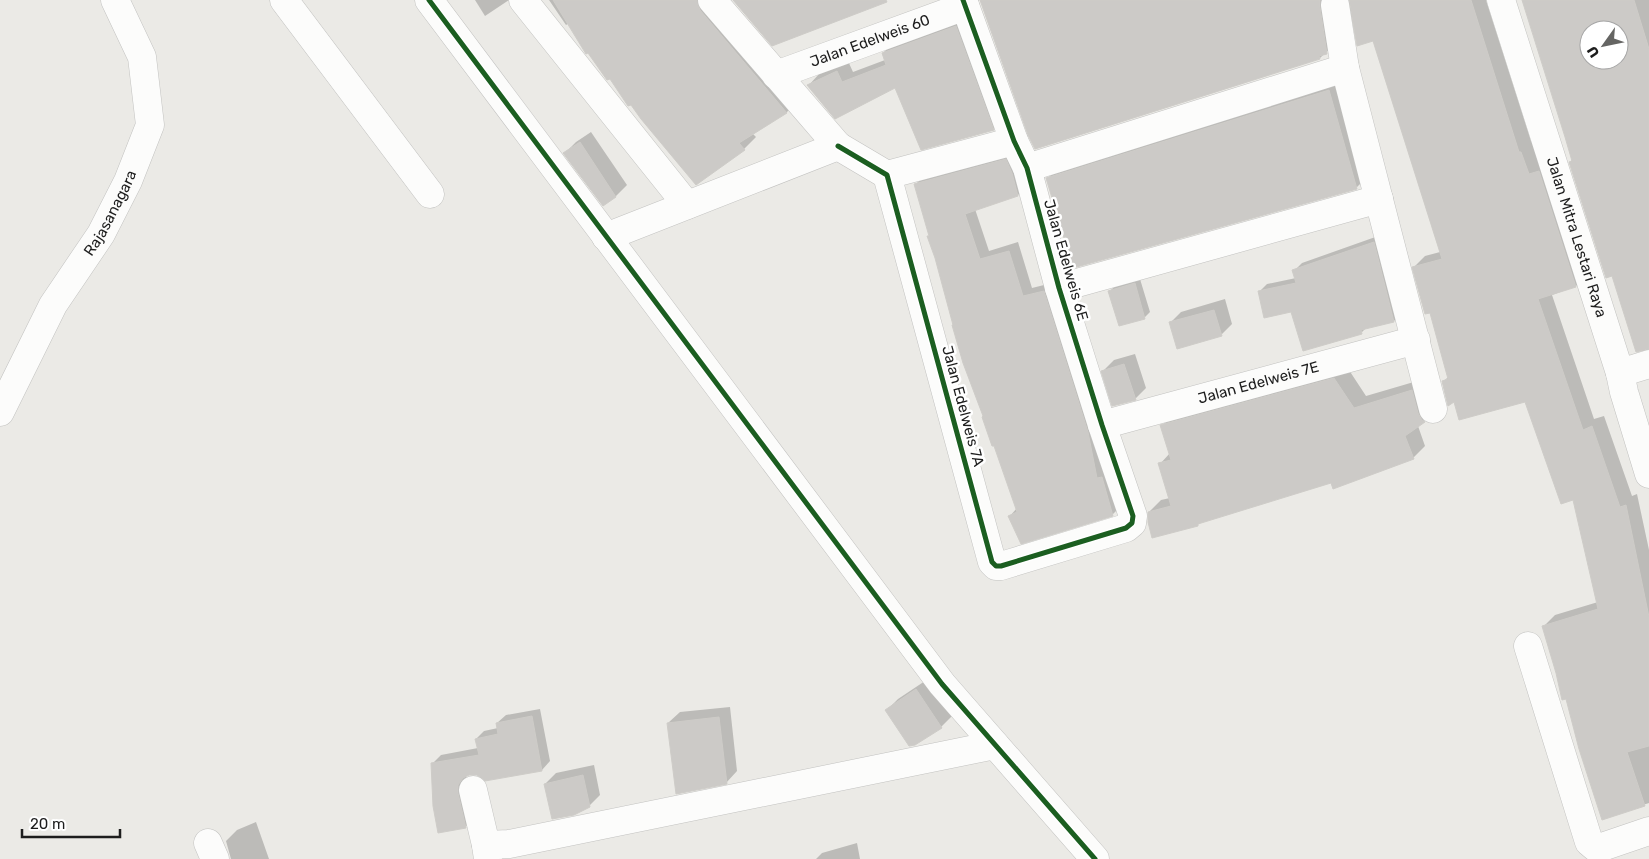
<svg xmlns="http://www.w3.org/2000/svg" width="1649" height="859" font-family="Rubik,sans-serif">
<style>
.shadow{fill:#0003;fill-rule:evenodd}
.building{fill:#cccac7;stroke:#ceccc8;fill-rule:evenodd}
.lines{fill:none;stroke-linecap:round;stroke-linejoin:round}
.minor-casing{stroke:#c2c2c0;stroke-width:29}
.tertiary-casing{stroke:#c2c2c0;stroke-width:29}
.minor{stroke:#fcfcfb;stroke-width:28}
.tertiary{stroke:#fcfcfb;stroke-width:28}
.cycleway-casing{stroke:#fff;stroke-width:8}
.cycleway{stroke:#1b5e20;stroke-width:5}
.labels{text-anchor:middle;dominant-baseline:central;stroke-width:5;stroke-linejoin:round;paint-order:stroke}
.street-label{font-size:15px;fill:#1d1d1d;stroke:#fff}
</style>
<rect width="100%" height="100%" fill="#ebeae6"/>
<path class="shadow" d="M 475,0 L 509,0 L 485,16 Z
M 549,0 L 713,0 L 798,100 L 787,112 L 752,133 L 756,137 L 744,149 L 696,183 L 610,77 L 569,23 L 566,25 Z
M 981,0 L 1331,0 L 1338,41 L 1320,58 L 1036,148 Z
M 1351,0 L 1486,0 L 1531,141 L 1533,141 L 1587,275 L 1576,286 L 1552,295 L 1594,419 L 1604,416 L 1632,496 L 1637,494 L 1649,550 L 1649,803 L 1603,818 L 1567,697 L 1543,627 L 1555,615 L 1598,602 L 1574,499 L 1526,400 L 1455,400 L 1443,382 L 1449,376 L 1431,312 L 1414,267 L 1425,256 L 1440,252 L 1373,40 Z
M 1523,0 L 1649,0 L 1649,328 L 1613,275 L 1570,162 L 1573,159 ZM 1589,30 L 1619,30 L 1619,60 L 1589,60 Z
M 967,16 L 1004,118 L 993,129 L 896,86 L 809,85 L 819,74 L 848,61 L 853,72 L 885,60 L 883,53 L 894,42 Z
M 1340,79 L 1367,177 L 1356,188 L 1047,179 L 1058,168 Z
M 591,132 L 627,185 L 616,196 L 603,204 L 565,153 L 576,142 Z
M 1014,151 L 1027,186 L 1018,195 L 975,209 L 989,251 L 1018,242 L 1032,288 L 1052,283 L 1121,506 L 1113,514 L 1022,542 L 1010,516 L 1017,508 L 954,325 L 936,257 L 928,237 L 930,235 L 916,184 L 925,175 Z
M 1381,235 L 1402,313 L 1394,321 L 1367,327 L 1362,332 L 1292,311 L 1259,292 L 1267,284 L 1296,278 L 1294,271 L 1302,263 Z
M 1140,279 L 1150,312 L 1144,318 L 1110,291 L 1115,286 Z
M 1225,299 L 1232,324 L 1221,335 L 1170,323 L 1181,312 Z
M 1135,354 L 1146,388 L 1135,399 L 1103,371 L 1114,360 Z
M 1347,367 L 1366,396 L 1424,379 L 1436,409 L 1418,426 L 1425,446 L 1413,458 L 1200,522 L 1197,525 L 1149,512 L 1161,500 L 1170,498 L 1160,464 L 1170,453 L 1162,426 L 1174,414 Z
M 928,679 L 952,716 L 941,727 L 887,710 L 898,699 Z
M 730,707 L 737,771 L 726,783 L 668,723 L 680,712 Z
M 540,709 L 550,761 L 542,770 L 469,774 L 466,776 L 466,784 L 474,818 L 465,827 L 432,764 L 441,755 L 478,748 L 476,739 L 484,731 L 498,728 L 497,723 L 506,715 Z
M 594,765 L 600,795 L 589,806 L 545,784 L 556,773 Z
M 256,822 L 269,859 L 231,859 L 226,841 L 237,830 Z
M 857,843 L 860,859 L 816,859 L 822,853 Z"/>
<path class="building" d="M 553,0 L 697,0 L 700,10 L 787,113 L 739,143 L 745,150 L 696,185 L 641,119 L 631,105 L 628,106 L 610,79 L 607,80 L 588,53 L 586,54 Z
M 733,0 L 886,0 L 887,2 L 772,46 Z
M 980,0 L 1320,0 L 1320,7 L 1327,54 L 1319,56 L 1320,59 L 1035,149 L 1028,135 Z
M 1349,0 L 1471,0 L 1519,152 L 1521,152 L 1529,174 L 1539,171 L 1576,287 L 1538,299 L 1583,430 L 1592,426 L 1620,507 L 1626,505 L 1649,617 L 1649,746 L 1627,752 L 1645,806 L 1602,820 L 1579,749 L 1566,699 L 1562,700 L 1556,673 L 1542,626 L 1598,609 L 1573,500 L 1561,504 L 1525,402 L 1459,420 L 1454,402 L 1448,406 L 1442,381 L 1448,379 L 1430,313 L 1425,314 L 1412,267 L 1442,259 L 1373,41 L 1357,46 Z
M 1522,0 L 1634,0 L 1649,49 L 1649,349 L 1636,352 L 1612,276 L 1606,278 L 1569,162 L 1572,161 L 1565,137 ZM 1589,30 L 1619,30 L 1619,60 L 1589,60 Z
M 956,26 L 994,130 L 921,150 L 895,88 L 835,119 L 807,85 L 837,71 L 842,82 L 886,65 L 882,53 Z
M 1329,90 L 1357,189 L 1073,268 L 1046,178 Z
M 580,142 L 616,197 L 603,206 L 563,153 Z
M 1006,159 L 1012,173 L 1018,196 L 965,214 L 980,259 L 1009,251 L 1023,296 L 1044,291 L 1088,432 L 1097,478 L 1102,477 L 1113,516 L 1021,544 L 1008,516 L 1017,512 L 994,446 L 992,446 L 982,417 L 983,416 L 963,363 L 952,325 L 953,325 L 935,258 L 927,236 L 929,236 L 914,184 Z
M 1374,242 L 1394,322 L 1361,330 L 1362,334 L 1303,351 L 1291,312 L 1264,318 L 1258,291 L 1296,283 L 1292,270 Z
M 1135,283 L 1145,319 L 1119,326 L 1108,291 Z
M 1214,310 L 1222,336 L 1177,349 L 1169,322 Z
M 1124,364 L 1136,400 L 1112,406 L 1101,371 Z
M 1334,378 L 1354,408 L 1412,390 L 1418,413 L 1422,420 L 1425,422 L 1405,436 L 1414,459 L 1333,489 L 1331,483 L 1198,524 L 1198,526 L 1152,538 L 1148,522 L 1148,512 L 1171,506 L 1158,463 L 1171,460 L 1160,425 Z
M 916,689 L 942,728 L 915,745 L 909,746 L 885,710 Z
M 532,716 L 542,771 L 485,781 L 477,775 L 469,775 L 463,778 L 458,785 L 458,793 L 466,828 L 438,833 L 433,806 L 431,763 L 479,755 L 475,739 L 498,734 L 496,723 Z
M 719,717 L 727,784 L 676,794 L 667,723 Z
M 583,775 L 590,807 L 574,815 L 552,819 L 544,784 Z"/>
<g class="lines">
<g class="minor-casing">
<g id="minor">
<path d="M 284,0 L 430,194"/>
<path d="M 523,0 L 687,205"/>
<path id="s1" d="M 1501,0 L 1620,373 L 1624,392 L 1649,474"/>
<path d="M 1335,5 L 1345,68 L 1433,409"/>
<path id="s2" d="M 776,75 L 965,6"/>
<path d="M 838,146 L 887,175 L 992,562 L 996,566 L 1001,566 L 1126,528 L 1132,523 L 1133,516 L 1102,425 L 1059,288 L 1027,168 L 1014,141 L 963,0"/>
<path d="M 1027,168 L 1345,68"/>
<path d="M 887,175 L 1014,141"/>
<path d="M 606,237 L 838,146 L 712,0"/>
<path d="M 1059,288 L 1379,199"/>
<path d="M 1620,373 L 1649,364"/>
<path id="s3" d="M 0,412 L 53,305 L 101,234 L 128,181 L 150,125 L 142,57 L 115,0"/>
<path id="s4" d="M 1102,425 L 1416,340"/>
<path d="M 1528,646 L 1589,842 L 1595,847 L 1602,847 L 1649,831"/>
<path d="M 473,790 L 486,845"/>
<path d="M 208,843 L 215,859"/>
<path d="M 488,859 L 486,845 L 509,844 L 995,745"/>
</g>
</g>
<g class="tertiary-casing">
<path id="tertiary" d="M 429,0 L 942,684 L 1095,859"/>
</g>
<use href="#minor" class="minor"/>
<use href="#tertiary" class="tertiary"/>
<g class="cycleway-casing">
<path id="cycleway" d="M 429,0 L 942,684 L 1095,859
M 838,146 L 887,175 L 992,562 L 996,566 L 1001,566 L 1126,528 L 1132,523 L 1133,516 L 1102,425 L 1059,288 L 1027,168 L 1014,141 L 963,0"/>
</g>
<use href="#cycleway" class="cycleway"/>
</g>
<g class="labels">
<g class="street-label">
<text stroke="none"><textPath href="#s2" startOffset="100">Jalan Edelweis 60</textPath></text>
<text stroke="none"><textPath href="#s3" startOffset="228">Rajasanagara</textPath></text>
<text stroke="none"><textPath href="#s1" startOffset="249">Jalan Mitra Lestari Raya</textPath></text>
<text transform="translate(1066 260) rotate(74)">Jalan Edelweis 6E</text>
<text stroke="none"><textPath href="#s4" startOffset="162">Jalan Edelweis 7E</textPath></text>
<text transform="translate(963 406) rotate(75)">Jalan Edelweis 7A</text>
</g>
</g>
<g transform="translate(1604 45) rotate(237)"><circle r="24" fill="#ffffff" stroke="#a5a5a5"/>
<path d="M0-4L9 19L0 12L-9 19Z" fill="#656563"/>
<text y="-8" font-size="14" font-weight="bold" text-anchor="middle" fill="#1d1d1d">U</text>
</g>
<path d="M22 829v8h98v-8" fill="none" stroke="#1d1d1d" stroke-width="2.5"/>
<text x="30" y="829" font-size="15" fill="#1d1d1d" stroke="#ffffff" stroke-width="4" paint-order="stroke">20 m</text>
</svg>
